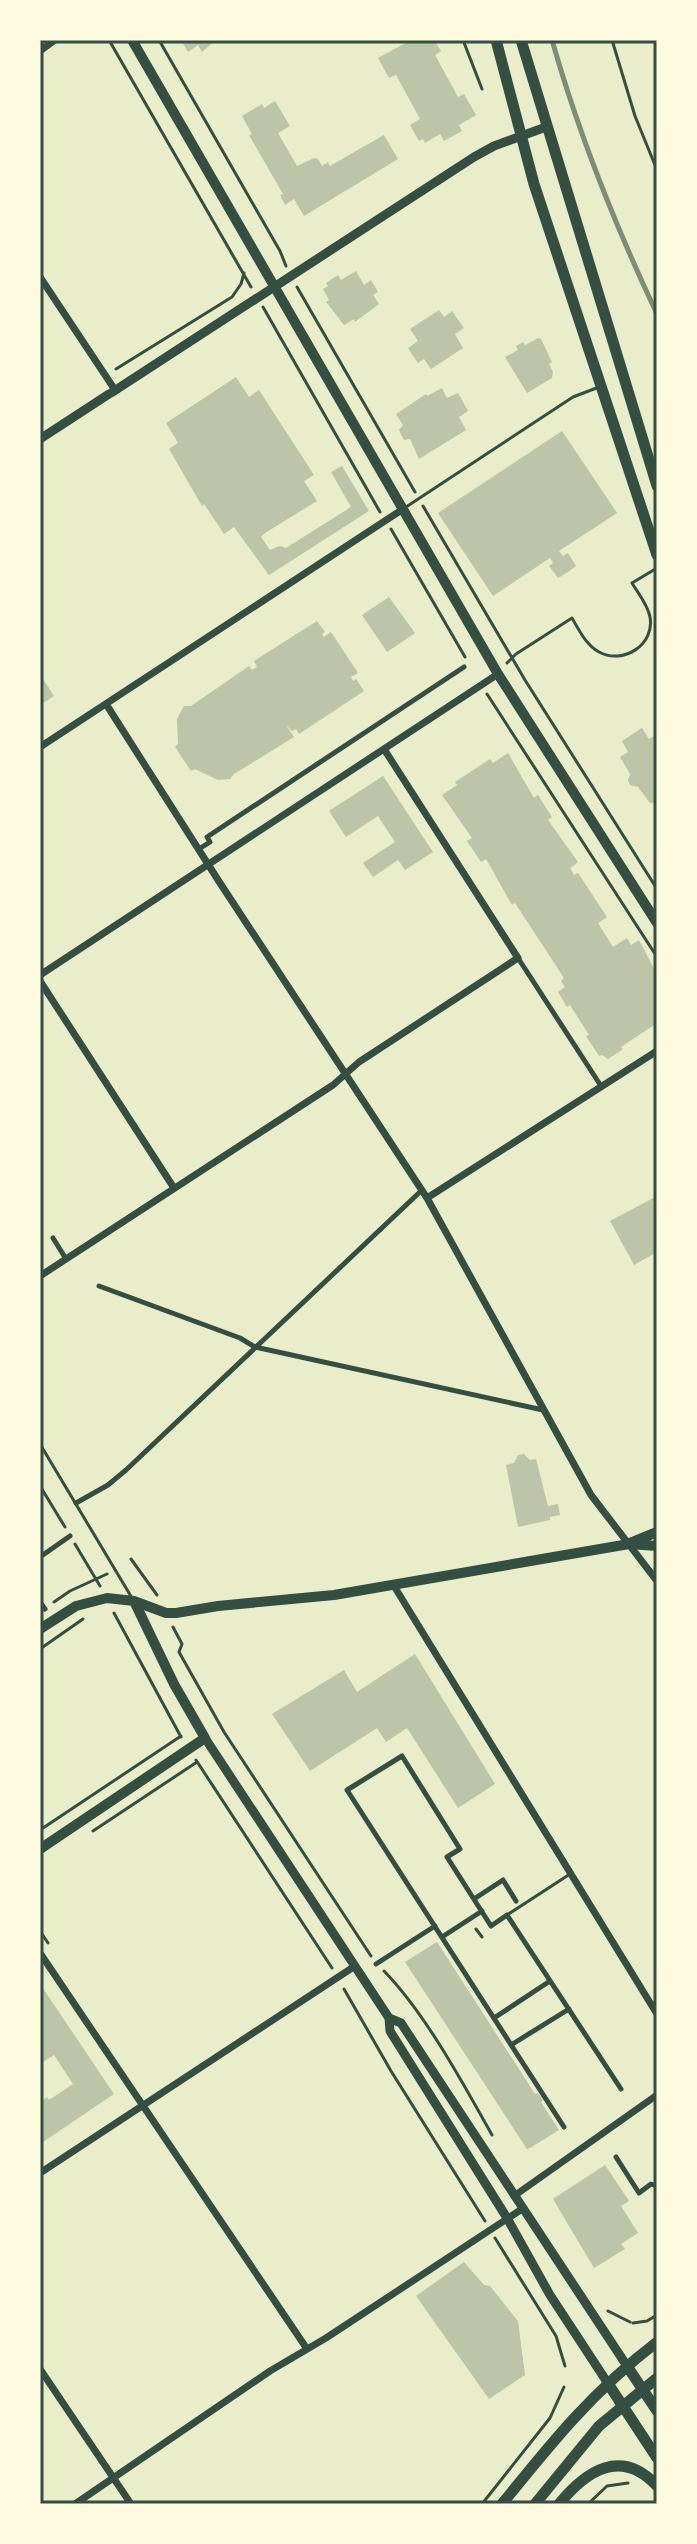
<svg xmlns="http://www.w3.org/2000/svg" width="697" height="2544" font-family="Karla,sans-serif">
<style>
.building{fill:#bcc5a7}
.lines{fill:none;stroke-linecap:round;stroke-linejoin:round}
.path{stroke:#344e41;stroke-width:3}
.service{stroke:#344e41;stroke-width:3}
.pedestrian{stroke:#344e41;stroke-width:5}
.minor{stroke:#344e41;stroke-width:7}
.tertiary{stroke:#344e41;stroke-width:9}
.secondary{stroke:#344e41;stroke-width:10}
.primary{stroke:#344e41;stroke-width:11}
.rail{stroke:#7c8e77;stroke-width:5}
.neatline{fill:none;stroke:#344e41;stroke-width:3}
</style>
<rect width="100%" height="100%" fill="#e9edc9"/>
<path class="building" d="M 181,40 L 216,40 L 202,52 L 198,45 L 188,52 Z
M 411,40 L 434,40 L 441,51 L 435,55 L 458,97 L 464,94 L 476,115 L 459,125 L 462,131 L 444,141 L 440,134 L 425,143 L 423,139 L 419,141 L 410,125 L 420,119 L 396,75 L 389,78 L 378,58 Z
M 275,101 L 290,126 L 278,133 L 297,166 L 314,158 L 318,159 L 322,166 L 328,162 L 330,166 L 384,135 L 398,159 L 304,216 L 294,199 L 285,205 L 280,195 L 283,194 L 249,135 L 252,134 L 242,116 L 262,104 L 264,108 Z
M 356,271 L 364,285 L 371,280 L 378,292 L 373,295 L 379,304 L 355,322 L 354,319 L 344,325 L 326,302 L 329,300 L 323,289 L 328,286 L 326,283 L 338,275 L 341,280 Z
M 439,310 L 444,317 L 452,311 L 464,328 L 455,334 L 463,348 L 431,369 L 424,359 L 418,363 L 408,348 L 418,341 L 410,329 Z
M 538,338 L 541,339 L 552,362 L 549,364 L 553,372 L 552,378 L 527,393 L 505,357 L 518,350 L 516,346 L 523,342 L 525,345 Z
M 236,377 L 249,397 L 259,390 L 314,475 L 304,481 L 317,501 L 265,533 L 261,537 L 270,550 L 280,546 L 286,548 L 351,507 L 331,472 L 342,466 L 369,511 L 269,575 L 234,527 L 224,534 L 204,504 L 202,506 L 169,449 L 178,443 L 166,423 Z
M 442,388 L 447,398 L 458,393 L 468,411 L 459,417 L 466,430 L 419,459 L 410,439 L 404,440 L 399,430 L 403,425 L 396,414 L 426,394 L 427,396 Z
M 562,431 L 617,513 L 559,551 L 563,556 L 568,553 L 576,566 L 568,572 L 558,578 L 549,566 L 553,563 L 550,558 L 493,596 L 438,513 Z
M 389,597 L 415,633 L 387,652 L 362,615 Z
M 317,621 L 325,632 L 322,634 L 324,637 L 331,632 L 358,673 L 351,677 L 353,681 L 356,679 L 364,691 L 299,734 L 296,729 L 292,731 L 286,725 L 294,737 L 234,774 L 230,779 L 218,780 L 195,769 L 191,771 L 175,747 L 178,744 L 177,719 L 184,706 L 191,706 L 249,666 L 252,670 L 257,667 L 254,661 Z
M 40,674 L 54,696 L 40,705 Z
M 642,728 L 649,739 L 657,734 L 657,803 L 650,803 L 638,787 L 630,785 L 628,780 L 630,774 L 620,757 L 628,752 L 622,741 Z
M 508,753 L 534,798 L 538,795 L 552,817 L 548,820 L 578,862 L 570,868 L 574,875 L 578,873 L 607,917 L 598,923 L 613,947 L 627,938 L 631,945 L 639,940 L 657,974 L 657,1023 L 621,1047 L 623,1049 L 608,1059 L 602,1055 L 599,1056 L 586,1036 L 589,1035 L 570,1005 L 567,1007 L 558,992 L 565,987 L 561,981 L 564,978 L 515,903 L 512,905 L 486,859 L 481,862 L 467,841 L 472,838 L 442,795 L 457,785 L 455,782 L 490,759 L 493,763 Z
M 383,776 L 433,852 L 405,870 L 398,860 L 373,877 L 363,863 L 395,842 L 378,816 L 346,837 L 329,811 Z
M 657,1196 L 657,1252 L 634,1265 L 610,1221 Z
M 524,1454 L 530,1460 L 536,1459 L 548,1506 L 558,1504 L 560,1515 L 550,1517 L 550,1520 L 518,1527 L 506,1465 L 514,1463 L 518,1455 Z
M 415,1654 L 495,1784 L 458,1808 L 407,1728 L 386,1742 L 377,1728 L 310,1771 L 272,1714 L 344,1670 L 357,1692 Z
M 437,1942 L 535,2094 L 538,2093 L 543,2100 L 541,2102 L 559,2130 L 530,2148 L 527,2149 L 405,1962 Z
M 40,1984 L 114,2094 L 40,2144 L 40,2102 L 47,2097 L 49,2100 L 73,2084 L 54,2055 L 40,2064 Z
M 605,2165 L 629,2201 L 621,2206 L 638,2233 L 621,2244 L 625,2249 L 594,2268 L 553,2199 Z
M 464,2262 L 484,2285 L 490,2286 L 518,2321 L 525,2375 L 489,2399 L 416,2296 Z"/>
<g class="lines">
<path class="path" d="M 109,40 L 251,287
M 159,40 L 280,251 L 286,266
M 612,40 L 635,116 L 657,170
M 297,287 L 415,492
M 263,307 L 380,512
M 116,369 L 232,297 L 241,284 L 244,273
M 423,506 L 525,680 L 657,889
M 391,529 L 465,657
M 507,663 L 516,654 L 572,618 C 579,630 586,645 599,652 C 623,665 655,645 650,617 C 648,605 638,593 632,583 L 657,568
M 487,694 L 657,957
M 40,1486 L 65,1527
M 75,1544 L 100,1586
M 131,1559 L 157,1595
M 54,1602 L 70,1591 L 107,1574
M 114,1613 L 181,1737
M 173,1627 L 182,1644 L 179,1652 L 224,1732 L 371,1956
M 40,1649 L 83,1619
M 196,1760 L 332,1968
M 40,1830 L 181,1736
M 93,1831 L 197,1762
M 476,1929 L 482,1937
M 40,1931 L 48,1943
M 384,1971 C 425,2013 463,2083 492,2135
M 344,1989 L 391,2071 L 485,2221
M 495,2238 L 556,2336 L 565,2366
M 608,2311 L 630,2322
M 633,2323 L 647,2321 L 657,2315
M 482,2504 L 550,2418 L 564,2387
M 588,2504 L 607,2486 L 628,2483"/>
<path class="service" d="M 463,40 L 482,89
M 406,507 L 573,397 L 599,387
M 40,1444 L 132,1598
M 507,1915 L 570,1874"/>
<path class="pedestrian" d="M 199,849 L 210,842 L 207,837 L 464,667
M 518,958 L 601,1086
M 53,1238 L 66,1259
M 99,1286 L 240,1338 L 255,1347 L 543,1410
M 76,1503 L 108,1485 L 126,1470 L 422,1190
M 40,1557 L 70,1536
M 40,1602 L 45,1609
M 474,1899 L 503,1880 L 516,1901
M 442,1937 L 482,1911
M 376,1964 L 435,1926
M 494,2018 L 550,1981
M 511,2045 L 569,2009
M 564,2127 L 347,1790 L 402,1756 L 460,1849 L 447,1857 L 491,1926 L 507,1915 L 621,2089
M 616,2157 L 639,2193 L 651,2184 L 657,2186"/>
<path class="minor" d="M 40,51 L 55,40
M 40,277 L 115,390
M 106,704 L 220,883 L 427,1198 L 591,1495 L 657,1581
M 40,747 L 403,509
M 40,975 L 498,674
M 40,981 L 174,1188
M 427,1198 L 657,1051
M 40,1276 L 333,1085 L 359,1062 L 518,958 L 384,749
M 394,1586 L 657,2014
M 40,1953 L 307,2349
M 40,2173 L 355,1966
M 514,2196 L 657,2095
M 40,2369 L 131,2504
M 75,2504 L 270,2371 L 326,2338 L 522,2209"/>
<path class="tertiary" d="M 111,393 L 474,157 L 494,146 L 546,127
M 40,439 L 109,394
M 205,1738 L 389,2018 L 390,2031 L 507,2218 L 550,2295 L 607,2382
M 389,2018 L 401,2023 L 627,2366"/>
<path class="secondary" d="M 132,40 L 498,674 L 657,923
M 630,1543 L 657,1532
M 40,1629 L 76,1606 L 107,1598 L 134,1601 L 166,1613 L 176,1613 L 218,1606 L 334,1595 L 629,1544 L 657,1546
M 40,1849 L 205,1738 L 174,1684 L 134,1601"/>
<path class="primary" d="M 496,40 L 534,184 L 657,555
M 521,40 L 657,486
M 627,2366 L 657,2411
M 607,2382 L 657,2458
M 502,2504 C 552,2442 593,2391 657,2342
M 535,2504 L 599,2426 L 657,2378
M 559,2504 C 586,2471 621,2447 657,2486"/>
<path class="rail" d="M 552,40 C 579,135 615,225 657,314"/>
</g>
<rect width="697" height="2544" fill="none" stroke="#fefae0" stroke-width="84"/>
<rect x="42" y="42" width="613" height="2460" class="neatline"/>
</svg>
